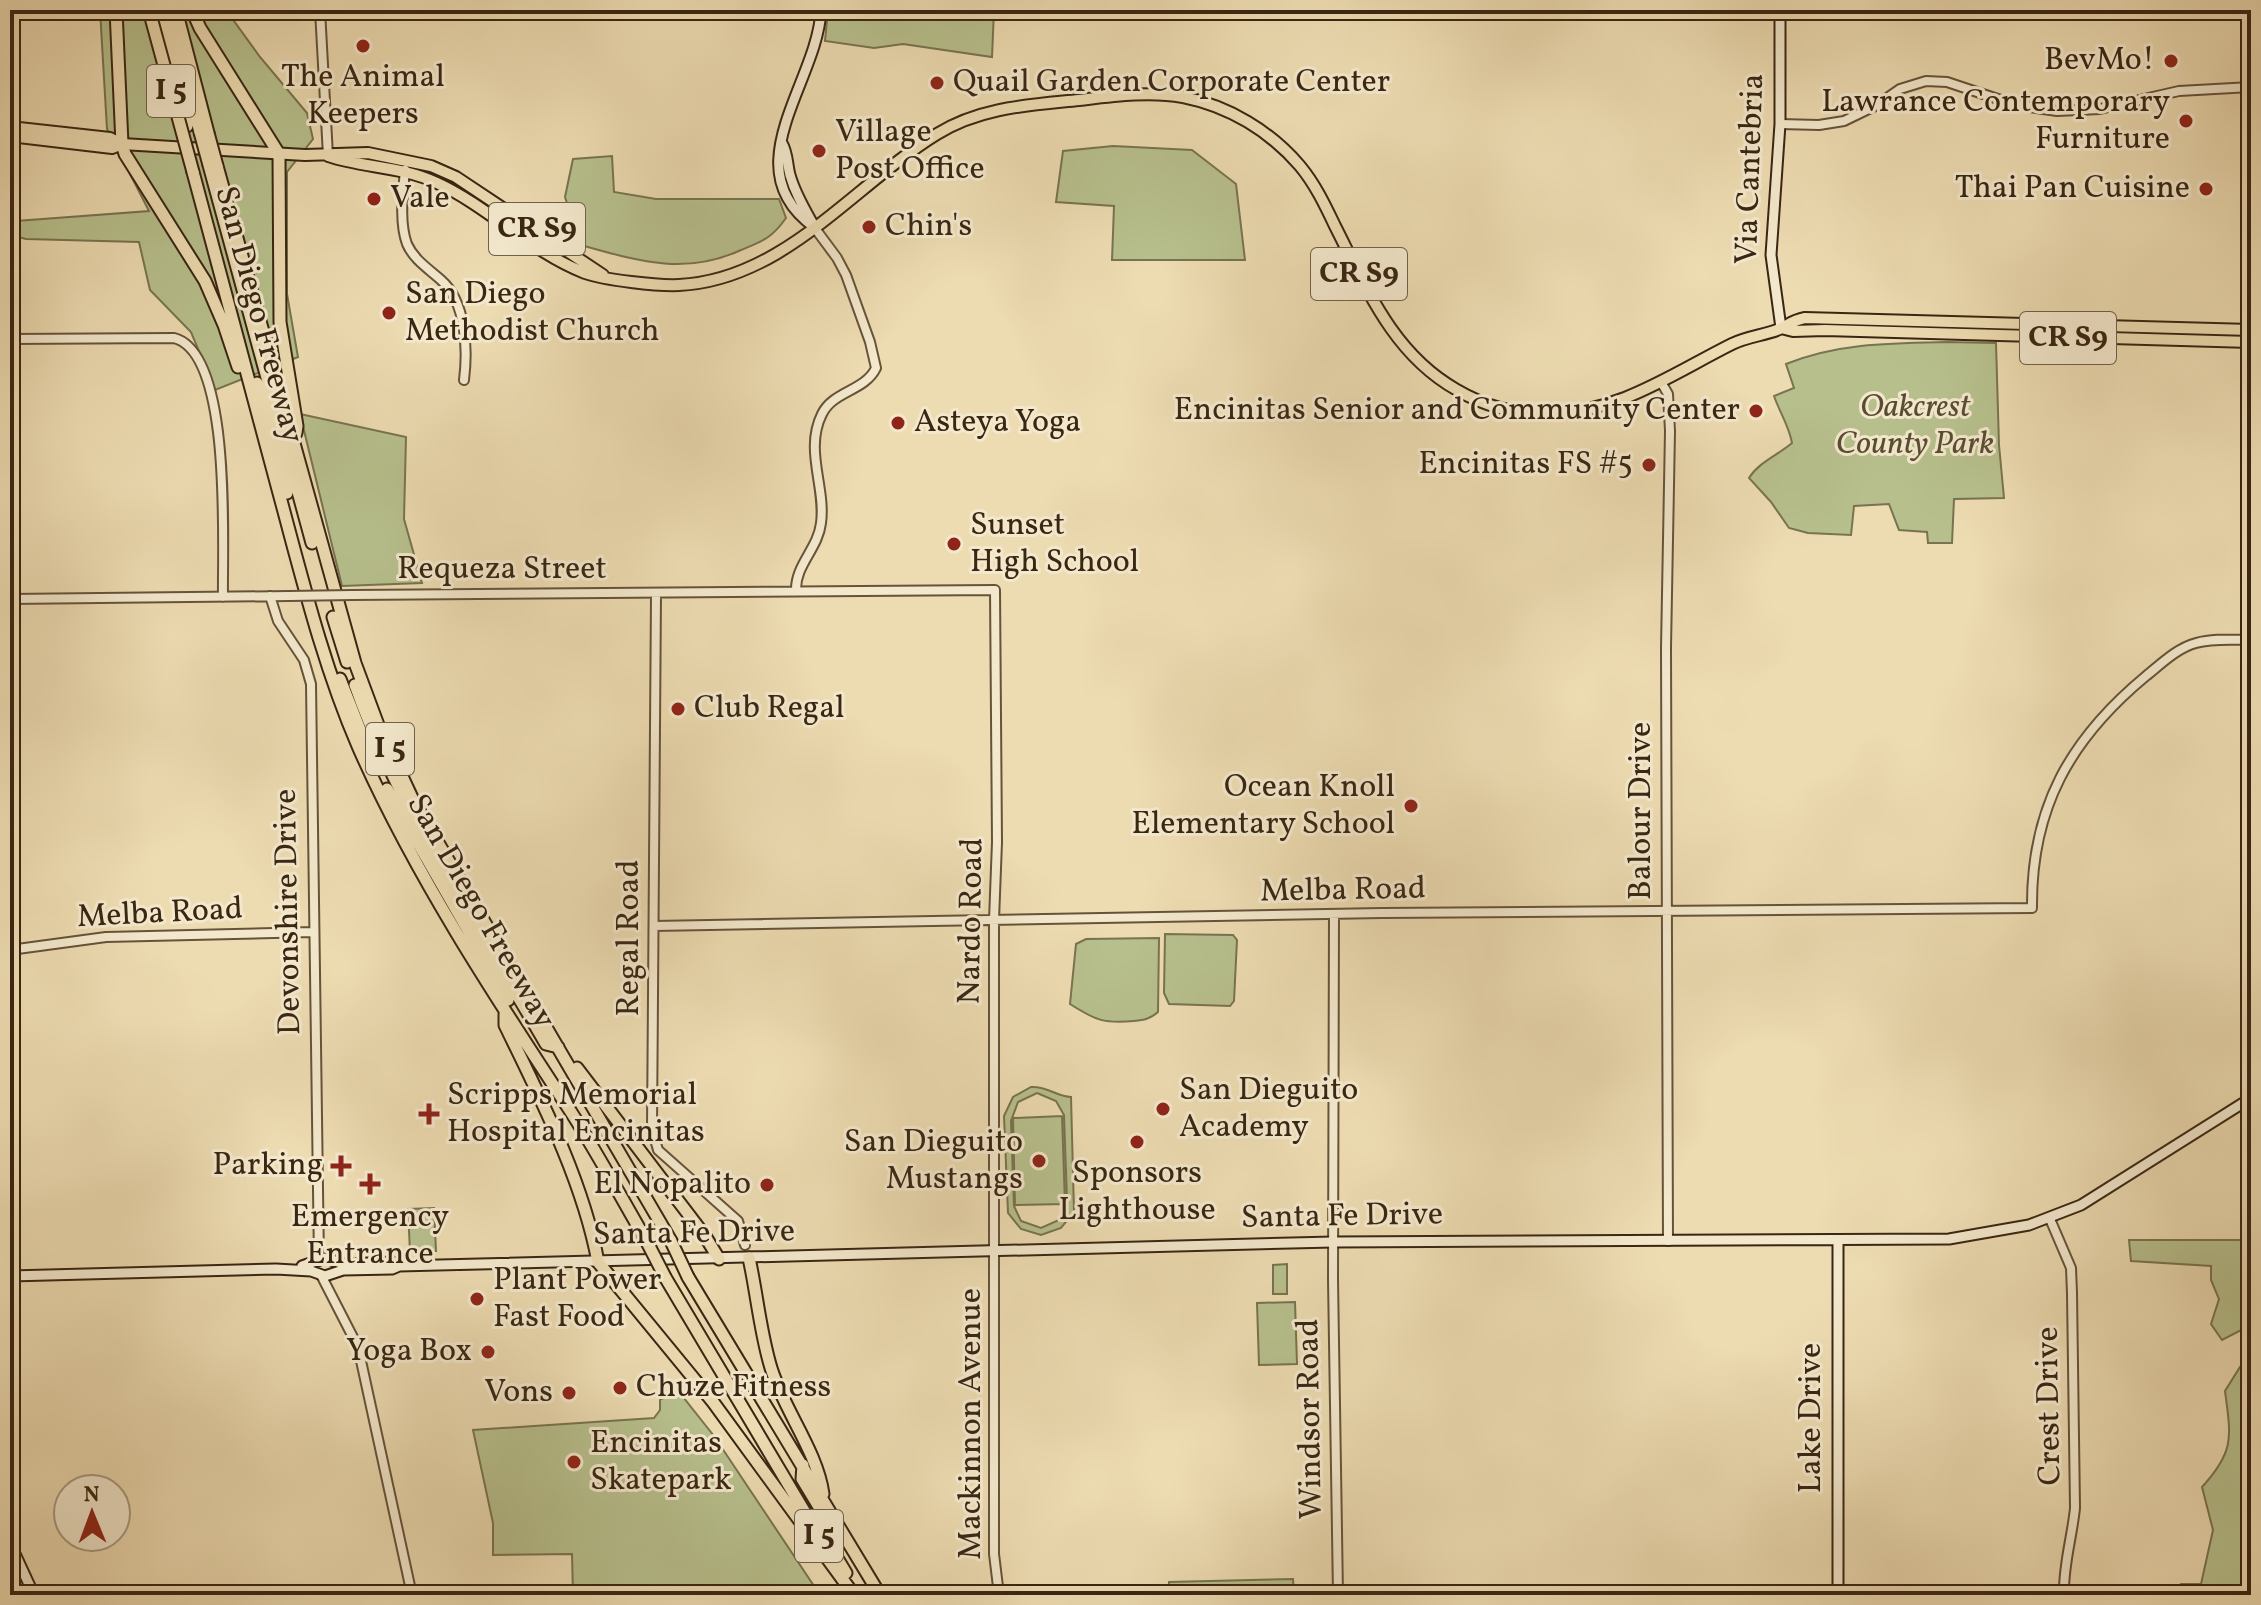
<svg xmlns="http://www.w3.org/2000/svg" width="2261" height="1605" font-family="Vollkorn,serif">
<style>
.green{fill:#b7c08d;stroke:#787350;stroke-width:2;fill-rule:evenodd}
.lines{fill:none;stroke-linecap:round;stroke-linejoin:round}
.tertiary-casing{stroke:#66533a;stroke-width:12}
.secondary-casing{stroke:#392613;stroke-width:13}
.primary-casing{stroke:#392613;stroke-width:14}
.motorway-casing{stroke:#392613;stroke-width:15}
.tertiary{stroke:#f3e8cc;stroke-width:8}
.secondary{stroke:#f3e8cc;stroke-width:9}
.primary{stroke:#eddbb1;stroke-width:10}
.motorway{stroke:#eddbb1;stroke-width:11}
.rail-casing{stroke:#392613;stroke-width:5}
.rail{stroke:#f3e8cc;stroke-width:2;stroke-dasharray:6;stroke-linecap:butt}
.tertiary-bridge-casing{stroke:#66533a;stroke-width:12;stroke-linecap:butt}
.motorway-bridge-casing{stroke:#392613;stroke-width:15;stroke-linecap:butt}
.tertiary-bridge{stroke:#f3e8cc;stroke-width:8}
.motorway-bridge{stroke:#eddbb1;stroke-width:11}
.poi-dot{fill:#8f2418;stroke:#f3e8cc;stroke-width:3}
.labels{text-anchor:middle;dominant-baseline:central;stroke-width:6;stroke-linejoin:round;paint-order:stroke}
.shield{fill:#f3e8cc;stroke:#71604a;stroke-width:2}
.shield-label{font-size:30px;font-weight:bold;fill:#392613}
.poi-label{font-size:32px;fill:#392613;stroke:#f3e8cc;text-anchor:start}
.street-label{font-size:32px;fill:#392613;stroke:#f3e8cc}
.park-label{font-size:32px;font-style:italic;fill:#584c32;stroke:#f3e8cc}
</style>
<rect width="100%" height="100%" fill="#eddbb1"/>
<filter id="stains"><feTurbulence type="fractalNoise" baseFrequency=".0025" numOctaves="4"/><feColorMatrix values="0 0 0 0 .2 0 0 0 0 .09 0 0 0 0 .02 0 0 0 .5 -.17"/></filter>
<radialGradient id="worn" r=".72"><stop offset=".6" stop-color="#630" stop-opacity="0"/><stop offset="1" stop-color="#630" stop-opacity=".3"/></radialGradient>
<path class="green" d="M 100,10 L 226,10 L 260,57 L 307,113 L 313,139 L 287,172 L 287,294 L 298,357 L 215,390 L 191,332 L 150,290 L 139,242 L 26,239 L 10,235 L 10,215 L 16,221 L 149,211 L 107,129 Z
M 828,10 L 994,10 L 992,57 L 903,44 L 874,48 L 825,41 Z
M 1113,146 L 1192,150 L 1236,184 L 1245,260 L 1112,260 L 1114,206 L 1056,202 L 1063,151 Z
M 612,156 L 614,192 L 656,199 L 779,199 L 786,218 C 772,238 763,241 741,250 C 685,276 638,261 581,245 L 565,197 L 573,159 Z
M 1946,342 L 1996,343 L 1999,445 L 2004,498 L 1954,499 L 1952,543 L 1928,543 L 1927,532 L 1899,530 L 1889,504 L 1854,506 L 1851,535 L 1808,533 L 1789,528 L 1771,502 L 1749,478 C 1759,462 1778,455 1792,443 C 1789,426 1780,413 1774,396 L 1794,388 L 1786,364 C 1837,343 1891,343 1946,342 Z
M 300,414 L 406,437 L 404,519 L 422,583 L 342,586 Z
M 1165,934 L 1233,935 L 1237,940 L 1234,1001 L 1230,1006 L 1169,1004 L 1164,993 Z
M 1159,938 L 1158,1012 C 1150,1019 1144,1020 1134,1021 C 1104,1024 1095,1020 1070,1004 L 1076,944 L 1086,939 Z
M 1031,1087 C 1048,1086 1057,1097 1071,1097 L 1074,1212 L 1061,1228 L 1041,1235 L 1021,1229 L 1008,1213 L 1004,1116 L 1013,1097 ZM 1037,1093 L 1056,1101 L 1064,1115 L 1067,1201 L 1059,1220 L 1041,1228 L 1021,1221 L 1014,1206 L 1011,1121 L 1018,1102 Z
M 1062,1116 L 1065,1204 L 1015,1205 L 1013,1118 Z
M 434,1208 L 436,1251 L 410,1252 L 408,1209 Z
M 2129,1240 L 2251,1240 L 2251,1341 L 2245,1328 L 2222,1340 L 2211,1324 L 2219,1299 L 2211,1280 L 2211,1266 L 2131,1261 Z
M 1287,1264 L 1287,1294 L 1273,1294 L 1273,1265 Z
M 1295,1302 L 1297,1364 L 1259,1365 L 1257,1303 Z
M 2251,1357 L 2251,1595 L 2175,1595 L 2181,1584 L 2201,1584 L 2213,1530 L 2202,1487 C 2235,1451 2231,1437 2225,1391 L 2240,1367 Z
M 669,1395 L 683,1397 L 714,1436 L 820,1595 L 573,1595 L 572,1554 L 493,1555 L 493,1523 L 473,1430 L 654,1418 L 660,1410 L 660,1400 Z
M 1293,1579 L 1294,1595 L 1169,1595 L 1169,1582 Z"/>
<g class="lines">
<g class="tertiary-casing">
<path id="tertiary" d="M 320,10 L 328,156
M 1780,124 L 1819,125 L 1844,121 L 1877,105 L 1900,89 L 1926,81 L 1947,82 L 2016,105 L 2057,111 L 2100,109 L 2179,91 L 2251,87
M 405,170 C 403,193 399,222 407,244 C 414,260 429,269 441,280 C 466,302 468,348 464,380
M 10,339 L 174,338 C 233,353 222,546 223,597
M 1661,382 L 1668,394 L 1670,431 L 1666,648 L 1668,1241
M 796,591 C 795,565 818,549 821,523 C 826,487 804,450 822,414 C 833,391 865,391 876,368 L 870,342 L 846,275 L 837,258 L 814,227
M 656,594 L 652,1129 L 658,1150 L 738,1221 L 745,1245
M 352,595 L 995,590 L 997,842 L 994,920 L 994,1554 L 999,1595
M 270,596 L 278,621 L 304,660 L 311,684 L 319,1261
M 10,599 L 289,596
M 1334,914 L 1333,1279 L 1338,1595
M 654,926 L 1382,913 L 2032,908 C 2031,808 2070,739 2146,676 C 2161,664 2177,648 2196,643 C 2214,638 2233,640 2251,640
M 10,950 L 106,937 L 313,932
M 2050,1219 L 2071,1268 L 2072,1293 L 2075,1508 C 2072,1538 2063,1566 2064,1595
M 321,1275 L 358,1347 L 412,1595"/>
</g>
<g class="secondary-casing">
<path id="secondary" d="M 1780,10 L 1780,124 L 1771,255 L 1781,328
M 782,143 C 788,153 787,164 790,175 C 795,193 804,208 813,224
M 814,227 C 732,168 818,82 821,10
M 1838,1240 L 1838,1595
M 302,1266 L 325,1258 L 344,1264 L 393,1262 L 399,1266
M 10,1276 L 276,1269 L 311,1271 L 325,1276 L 343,1270 L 392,1269 L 399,1266 L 1333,1242 L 1949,1239 L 2029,1225 L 2081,1205 L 2251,1098
M 10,1543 L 34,1595"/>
</g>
<g class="primary-casing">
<path id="primary" d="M 10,127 L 110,138 L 122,144 L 305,155 L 368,153 L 431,166 L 456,177 L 603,275
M 10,136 L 112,148 L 122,144
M 328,156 C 363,168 402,166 437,183 C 489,207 531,252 585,273 C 605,280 657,286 679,285 C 784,280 854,185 937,134 C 980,107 1030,105 1079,100 C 1113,96 1149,91 1183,97 C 1229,106 1270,131 1300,166 C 1315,184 1325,205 1335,226 C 1367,289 1393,354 1457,390 C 1484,406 1517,415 1548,414 C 1620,412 1670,375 1732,344 C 1748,336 1767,335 1782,328 C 1791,323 1794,320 1805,318 L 2251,330
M 1781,328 L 1793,331 L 1825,330 L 2251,342"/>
</g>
<g class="motorway-casing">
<path id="motorway" d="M 116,10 L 122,144 L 125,154 L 205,281 L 224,325 L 238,367
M 156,10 L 187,126
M 167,10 L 200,132
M 176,10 L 208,133
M 192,10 L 200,28 L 279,154 L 280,322 L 297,426 L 296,433
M 209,165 L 312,543
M 217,166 L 355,663 L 378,725 L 413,800 L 671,1241
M 193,172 C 221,279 250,386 279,493 C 302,578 323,665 358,746 C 413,872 496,998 571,1112 C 598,1154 622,1199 647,1242
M 257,383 L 287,493
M 333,617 L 347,662
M 340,679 L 366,745
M 355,685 C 401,814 478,926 546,1044 L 558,1047
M 387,789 L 508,1000
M 505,1014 L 505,1025 C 541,1099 583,1181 598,1262 L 713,1402 L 854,1595
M 577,1068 L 705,1236 L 719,1259
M 749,1258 C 757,1294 760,1332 771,1368 C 784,1410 817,1451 823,1494
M 665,1277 L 816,1531
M 688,1277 L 880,1595
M 803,1465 L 802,1479 L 836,1535
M 816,1523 L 846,1573"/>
</g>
<use href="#tertiary" class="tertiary"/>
<use href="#secondary" class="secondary"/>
<use href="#primary" class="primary"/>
<use href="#motorway" class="motorway"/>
<g class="rail-casing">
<path id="rail" d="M 10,1588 L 13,1595"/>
</g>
<use href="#rail" class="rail"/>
<g class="tertiary-bridge-casing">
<path id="tertiary-bridge" d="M 289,596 L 352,595"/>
</g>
<g class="motorway-bridge-casing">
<path id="motorway-bridge" d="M 149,10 L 193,172
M 200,132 L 209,165
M 208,133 L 217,166
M 671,1241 L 688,1277
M 647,1242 L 665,1277"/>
</g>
<use href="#tertiary-bridge" class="tertiary-bridge"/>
<use href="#motorway-bridge" class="motorway-bridge"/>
</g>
<g class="poi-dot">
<circle cx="363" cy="46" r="8"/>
<circle cx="2171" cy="61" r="8"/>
<circle cx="937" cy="83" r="8"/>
<circle cx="2186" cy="121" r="8"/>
<circle cx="819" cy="151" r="8"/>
<circle cx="2206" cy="189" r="8"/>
<circle cx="374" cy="199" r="8"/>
<circle cx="869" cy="227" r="8"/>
<circle cx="389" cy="313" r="8"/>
<circle cx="1756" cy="411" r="8"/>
<circle cx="898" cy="423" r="8"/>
<circle cx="1649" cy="465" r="8"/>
<circle cx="954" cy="544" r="8"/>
<circle cx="678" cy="709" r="8"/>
<circle cx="1411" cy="806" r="8"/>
<circle cx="1163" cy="1109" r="8"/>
<path d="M425 1102h8v8h8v8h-8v8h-8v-8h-8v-8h8z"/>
<circle cx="1137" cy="1142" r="8"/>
<circle cx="1039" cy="1161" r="8"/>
<path d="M337 1154h8v8h8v8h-8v8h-8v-8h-8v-8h8z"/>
<path d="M366 1172h8v8h8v8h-8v8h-8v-8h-8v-8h8z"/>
<circle cx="767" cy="1185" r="8"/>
<circle cx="477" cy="1299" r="8"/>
<circle cx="488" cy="1352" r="8"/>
<circle cx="620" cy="1388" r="8"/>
<circle cx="569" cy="1393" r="8"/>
<circle cx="574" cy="1462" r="8"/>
</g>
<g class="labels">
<g class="shield">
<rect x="147" y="65" width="48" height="52" rx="6"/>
<rect x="489" y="203" width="96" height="52" rx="6"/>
<rect x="1311" y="248" width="96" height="52" rx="6"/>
<rect x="2020" y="312" width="96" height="52" rx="6"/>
<rect x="366" y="723" width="48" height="52" rx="6"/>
<rect x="795" y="1510" width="48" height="52" rx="6"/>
</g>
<g class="shield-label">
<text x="171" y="91">I 5</text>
<text x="537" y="229">CR S9</text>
<text x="1359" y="274">CR S9</text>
<text x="2068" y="338">CR S9</text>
<text x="390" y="749">I 5</text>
<text x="819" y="1536">I 5</text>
</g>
<g class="poi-label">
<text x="2155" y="61" text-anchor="end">BevMo!</text>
<text x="363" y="78" text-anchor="middle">The Animal<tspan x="363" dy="37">Keepers</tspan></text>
<text x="953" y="83">Quail Garden Corporate Center</text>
<text x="2170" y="103" text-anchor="end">Lawrance Contemporary<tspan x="2170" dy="37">Furniture</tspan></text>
<text x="835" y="133">Village<tspan x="835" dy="37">Post Office</tspan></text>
<text x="2190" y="189" text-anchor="end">Thai Pan Cuisine</text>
<text x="390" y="199">Vale</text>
<text x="885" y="227">Chin's</text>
<text x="405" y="295">San Diego<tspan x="405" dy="37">Methodist Church</tspan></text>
<text x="1740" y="411" text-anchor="end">Encinitas Senior and Community Center</text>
<text x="914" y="423">Asteya Yoga</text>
<text x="1633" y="465" text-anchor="end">Encinitas FS #5</text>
<text x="970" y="526">Sunset<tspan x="970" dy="37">High School</tspan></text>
<text x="694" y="709">Club Regal</text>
<text x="1395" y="788" text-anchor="end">Ocean Knoll<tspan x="1395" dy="37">Elementary School</tspan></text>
<text x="1179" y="1091">San Dieguito<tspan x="1179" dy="37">Academy</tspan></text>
<text x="447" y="1096">Scripps Memorial<tspan x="447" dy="37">Hospital Encinitas</tspan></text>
<text x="1023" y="1143" text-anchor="end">San Dieguito<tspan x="1023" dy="37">Mustangs</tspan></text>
<text x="323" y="1166" text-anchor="end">Parking</text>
<text x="1137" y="1174" text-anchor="middle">Sponsors<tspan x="1137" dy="37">Lighthouse</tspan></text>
<text x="751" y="1185" text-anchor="end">El Nopalito</text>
<text x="370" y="1218" text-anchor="middle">Emergency<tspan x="370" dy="37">Entrance</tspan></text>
<text x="493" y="1281">Plant Power<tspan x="493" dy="37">Fast Food</tspan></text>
<text x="472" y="1352" text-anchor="end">Yoga Box</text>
<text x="636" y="1388">Chuze Fitness</text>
<text x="553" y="1393" text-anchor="end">Vons</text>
<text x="590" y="1444">Encinitas<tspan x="590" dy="37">Skatepark</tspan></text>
</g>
<g class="street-label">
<text transform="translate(1751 169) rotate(-88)">Via Cantebria</text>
<text transform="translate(258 315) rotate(75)">San Diego Freeway</text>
<text x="502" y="570">Requeza Street</text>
<text transform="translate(1642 811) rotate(-90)">Balour Drive</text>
<text transform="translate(1343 891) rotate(-1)">Melba Road</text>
<text transform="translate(289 912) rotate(-91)">Devonshire Drive</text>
<text transform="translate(480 912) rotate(60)">San Diego Freeway</text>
<text transform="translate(160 914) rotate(-3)">Melba Road</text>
<text transform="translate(972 921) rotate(-89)">Nardo Road</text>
<text transform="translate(630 938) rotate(-90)">Regal Road</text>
<text transform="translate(1342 1217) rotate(-1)">Santa Fe Drive</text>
<text transform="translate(694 1234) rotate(-1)">Santa Fe Drive</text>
<text transform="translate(2050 1406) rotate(-91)">Crest Drive</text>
<text transform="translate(1812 1418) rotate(-90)">Lake Drive</text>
<text transform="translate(1311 1419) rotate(-91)">Windsor Road</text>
<text transform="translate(972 1424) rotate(-90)">Mackinnon Avenue</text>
</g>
<g class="park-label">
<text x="1915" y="408">Oakcrest<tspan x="1915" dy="37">County Park</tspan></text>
</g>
</g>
<rect width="2261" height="1605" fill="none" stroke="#eddbb1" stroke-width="40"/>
<rect x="12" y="12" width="2237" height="1581" fill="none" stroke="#392613" stroke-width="4"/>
<rect x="20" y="20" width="2221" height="1565" fill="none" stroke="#392613" stroke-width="2"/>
<g transform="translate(92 1513) rotate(359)"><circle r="38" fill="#f3e8cc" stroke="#a99a82" stroke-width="2"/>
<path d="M0-6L14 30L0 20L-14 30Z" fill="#8f2418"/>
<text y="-12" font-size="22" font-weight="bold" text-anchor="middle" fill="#392613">N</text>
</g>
<rect width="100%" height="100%" filter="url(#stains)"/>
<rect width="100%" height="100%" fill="url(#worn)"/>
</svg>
